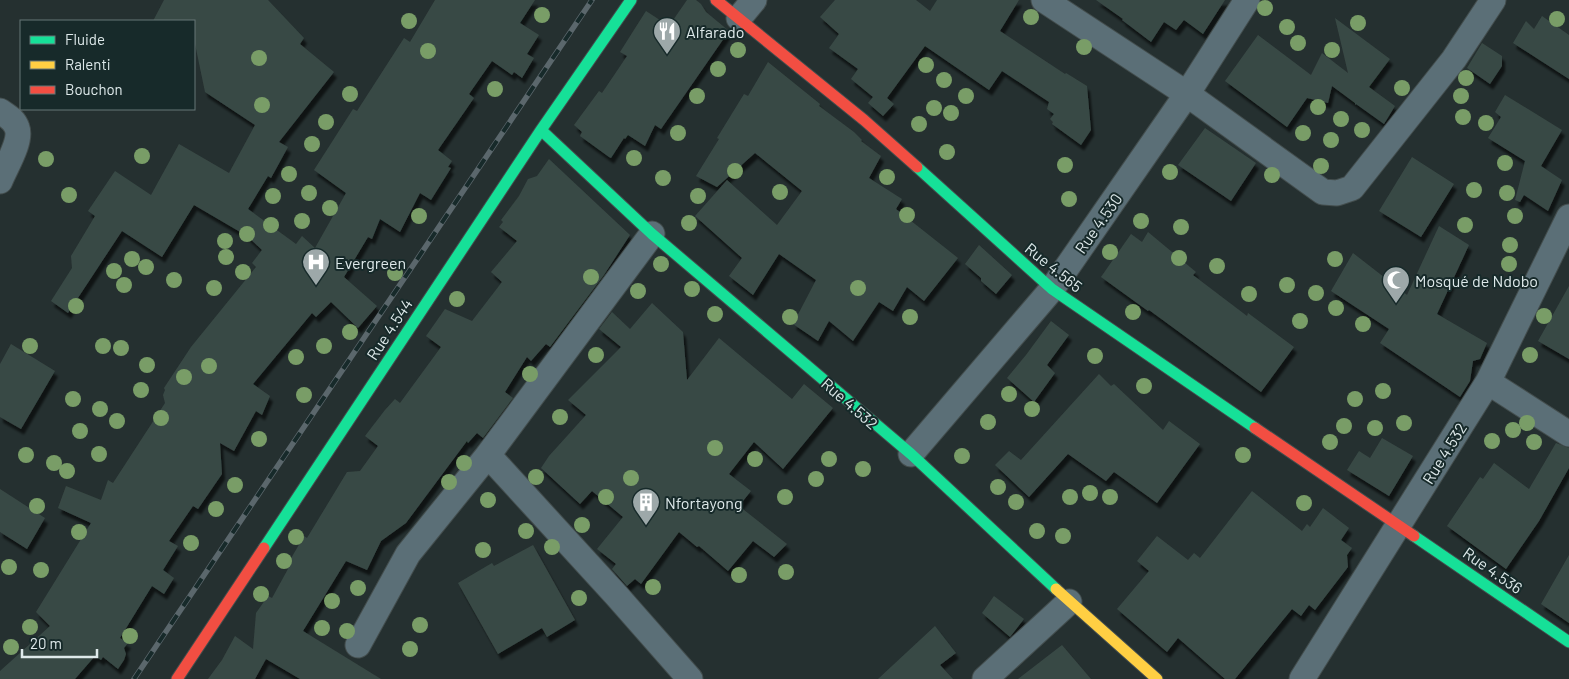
<svg xmlns="http://www.w3.org/2000/svg" width="1569" height="679" font-family="Barlow,sans-serif">
<style>
.building{fill:#394945;filter:url(#shadow)}
.lines{fill:none;stroke-linecap:round;stroke-linejoin:round}
.street-casing{stroke:#434d4d;stroke-width:27}
.fast-casing{stroke:#434d4d;stroke-width:13}
.slow-casing{stroke:#434d4d;stroke-width:13}
.jam-casing{stroke:#434d4d;stroke-width:13}
.street{stroke:#5b6f77;stroke-width:25}
.fast{stroke:#16e098;stroke-width:11}
.slow{stroke:#ffcf43;stroke-width:11}
.jam{stroke:#f24e42;stroke-width:11}
.rail-casing{stroke:#5b676c;stroke-width:5.5}
.rail{stroke:#172a2a;stroke-width:4;stroke-dasharray:11;stroke-linecap:butt}
.tree{fill:#799d67}
.labels{text-anchor:middle;dominant-baseline:central;stroke-width:4;stroke-linejoin:round;paint-order:stroke}
.poi-label{font-size:16px;fill:#dee9ea;stroke:#172a2a;text-anchor:start}
.street-label{font-size:16px;fill:#dee9ea;stroke:#172a2a}
</style>
<defs>
<filter id="shadow"><feDropShadow dx="3" dy="5.5" stdDeviation="1" flood-color="#0009"/></filter>
</defs>
<rect width="100%" height="100%" fill="#253030"/>
<path class="building" d="M 164,0 L 268,0 L 304,38 L 300,44 L 334,72 L 279,142 L 288,147 L 271,178 L 268,176 L 248,209 L 296,244 L 302,236 L 315,248 L 346,193 L 314,170 L 353,109 L 357,111 L 404,38 L 410,42 L 435,0 L 535,0 L 520,23 L 539,35 L 527,54 L 534,58 L 522,78 L 514,72 L 512,75 L 492,61 L 469,94 L 474,98 L 438,150 L 452,161 L 448,167 L 451,168 L 431,200 L 420,193 L 400,232 L 380,219 L 372,239 L 368,237 L 344,277 L 377,306 L 358,328 L 331,302 L 316,317 L 312,313 L 253,384 L 270,396 L 262,415 L 256,411 L 234,451 L 220,443 L 222,474 L 198,509 L 193,506 L 169,541 L 178,546 L 163,570 L 174,578 L 164,594 L 152,586 L 120,638 L 128,643 L 124,648 L 126,654 L 124,660 L 118,669 L 103,657 L 101,660 L 95,656 L 75,679 L 0,679 L 0,671 L 50,626 L 36,612 L 91,523 L 58,508 L 66,486 L 101,500 L 108,480 L 113,483 L 165,403 L 163,395 L 165,390 L 164,388 L 191,347 L 256,267 L 252,263 L 262,250 L 247,236 L 194,205 L 162,257 L 122,231 L 68,313 L 51,301 L 72,268 L 71,256 L 95,216 L 88,211 L 115,171 L 151,195 L 179,144 L 229,173 L 255,125 L 205,92 L 194,39 L 194,21 L 153,21 Z
M 687,0 L 696,0 L 701,4 L 706,12 L 729,31 L 661,129 L 655,125 L 645,146 L 628,135 L 625,139 L 624,138 L 611,158 L 609,157 L 580,136 L 582,132 L 574,125 L 599,91 L 602,93 L 627,56 L 620,52 L 646,11 L 669,26 Z
M 835,0 L 916,0 L 930,11 L 937,0 L 1019,0 L 1000,31 L 1065,74 L 1066,73 L 1087,86 L 1091,130 L 1081,145 L 1052,124 L 1053,122 L 1050,119 L 1054,114 L 1047,109 L 1049,102 L 1002,71 L 989,90 L 925,46 L 887,98 L 894,104 L 883,116 L 868,103 L 873,97 L 851,79 L 858,69 L 829,48 L 839,34 L 820,17 Z
M 1096,0 L 1225,0 L 1203,34 L 1184,20 L 1176,30 L 1164,22 L 1151,42 L 1122,20 L 1123,19 Z
M 1542,16 L 1569,35 L 1569,79 L 1513,43 L 1526,21 L 1534,29 Z
M 1335,18 L 1390,59 L 1369,87 L 1395,106 L 1384,124 L 1356,104 L 1355,105 L 1355,103 L 1332,86 L 1328,103 L 1307,98 L 1287,127 L 1225,81 L 1258,35 L 1311,75 L 1322,53 L 1348,73 Z
M 1482,43 L 1502,56 L 1502,66 L 1490,84 L 1467,68 Z
M 768,62 L 820,104 L 819,106 L 854,132 L 862,140 L 861,141 L 881,156 L 869,178 L 902,199 L 896,209 L 958,258 L 924,301 L 907,287 L 893,311 L 879,302 L 853,341 L 829,321 L 818,341 L 793,324 L 816,280 L 779,254 L 753,295 L 729,276 L 742,258 L 695,216 L 727,180 L 777,225 L 802,191 L 755,153 L 717,187 L 696,176 L 719,139 L 717,138 L 744,94 L 748,96 Z
M 1505,95 L 1562,130 L 1541,166 L 1562,180 L 1548,211 L 1524,195 L 1520,202 L 1515,200 L 1525,161 L 1488,138 L 1501,117 L 1495,112 Z
M 1205,128 L 1256,163 L 1231,201 L 1178,165 Z
M 1412,157 L 1454,184 L 1421,237 L 1379,211 Z
M 549,159 L 630,235 L 604,275 L 550,347 L 546,344 L 531,361 L 527,357 L 505,392 L 513,398 L 483,438 L 477,433 L 468,443 L 467,441 L 406,523 L 381,541 L 367,570 L 346,561 L 303,631 L 381,679 L 300,679 L 266,659 L 255,679 L 208,679 L 222,660 L 235,636 L 253,649 L 256,613 L 268,596 L 272,598 L 288,569 L 286,567 L 304,536 L 307,538 L 347,472 L 360,471 L 378,446 L 365,436 L 385,410 L 395,399 L 400,403 L 441,347 L 426,336 L 445,309 L 472,321 L 502,282 L 491,272 L 517,241 L 499,227 L 503,222 L 501,220 L 519,196 L 528,179 L 537,176 Z
M 1439,226 L 1469,245 L 1437,314 L 1487,343 L 1480,359 L 1473,361 L 1470,381 L 1460,397 L 1380,343 L 1389,329 L 1331,291 L 1353,253 L 1407,295 Z
M 1148,232 L 1196,272 L 1193,275 L 1247,316 L 1248,313 L 1294,347 L 1261,392 L 1149,310 L 1148,311 L 1101,277 L 1131,234 L 1142,242 Z
M 979,245 L 1012,275 L 996,294 L 981,281 L 981,278 L 965,264 Z
M 1569,286 L 1569,359 L 1538,341 Z
M 652,303 L 683,332 L 687,380 L 719,338 L 792,399 L 804,384 L 833,408 L 783,469 L 754,442 L 729,474 L 751,491 L 739,506 L 787,544 L 774,557 L 753,541 L 728,571 L 699,546 L 697,547 L 679,532 L 641,584 L 635,579 L 627,586 L 612,569 L 616,564 L 597,549 L 623,517 L 592,491 L 580,504 L 541,468 L 549,456 L 586,415 L 568,400 L 621,347 L 599,329 L 612,312 L 630,329 Z
M 1051,321 L 1069,335 L 1047,365 L 1055,373 L 1034,402 L 1007,378 L 1026,355 Z
M 11,344 L 55,371 L 21,429 L 0,417 L 0,364 Z
M 1099,374 L 1111,386 L 1114,384 L 1163,430 L 1169,421 L 1200,444 L 1157,503 L 1114,472 L 1106,481 L 1068,454 L 1029,497 L 995,465 L 1009,451 L 1021,460 Z
M 1382,438 L 1413,456 L 1389,496 L 1347,470 L 1359,451 L 1370,458 Z
M 1556,443 L 1569,448 L 1569,468 L 1539,521 L 1506,569 L 1447,526 L 1480,477 L 1483,479 L 1494,463 L 1529,489 Z
M 0,489 L 45,518 L 27,549 L 0,532 Z
M 1252,491 L 1302,531 L 1307,524 L 1310,527 L 1323,508 L 1349,528 L 1341,540 L 1352,548 L 1347,555 L 1348,567 L 1315,610 L 1309,605 L 1301,616 L 1292,609 L 1235,679 L 1225,679 L 1178,638 L 1167,652 L 1117,609 L 1149,571 L 1137,561 L 1157,536 L 1188,560 L 1194,553 L 1200,558 Z
M 533,545 L 575,620 L 547,637 L 542,628 L 498,654 L 458,583 L 492,563 L 494,566 Z
M 1569,555 L 1569,623 L 1541,604 Z
M 994,596 L 1024,619 L 1010,637 L 982,613 Z
M 935,626 L 956,653 L 940,665 L 953,679 L 878,679 Z
M 1062,645 L 1091,679 L 1018,679 Z"/>
<g class="lines">
<g class="street-casing">
<path id="street" d="M 1044,0 L 1187,94 L 1323,192 L 1337,193 L 1352,188 L 1454,59 L 1493,0
M 739,18 L 754,0
M 0,111 C 7,116 14,119 17,128 C 22,141 5,168 0,181
M 1488,382 L 1569,434
M 911,454 L 1052,289 L 1187,94 L 1247,0
M 488,455 L 617,596 L 690,679
M 358,645 L 408,554 L 488,455 L 652,234
M 985,679 L 1069,602
M 1302,679 L 1488,382 L 1569,217"/>
</g>
<g class="fast-casing">
<path id="fast" d="M 541,130 L 652,234 L 911,454 L 1056,589
M 917,167 L 1052,289 L 1255,428
M 1414,536 L 1569,642
M 264,548 L 541,130 L 631,0"/>
</g>
<g class="slow-casing">
<path id="slow" d="M 1056,589 L 1157,679"/>
</g>
<g class="jam-casing">
<path id="jam" d="M 716,0 L 864,120 L 917,167
M 1255,428 L 1414,536
M 177,679 L 264,548"/>
</g>
<use href="#street" class="street"/>
<use href="#fast" class="fast"/>
<use href="#slow" class="slow"/>
<use href="#jam" class="jam"/>
<g class="rail-casing">
<path id="rail" d="M 134,679 L 592,0"/>
</g>
<use href="#rail" class="rail"/>
</g>
<g class="tree">
<circle cx="1265" cy="8" r="8"/>
<circle cx="542" cy="15" r="8"/>
<circle cx="1031" cy="17" r="8"/>
<circle cx="1557" cy="19" r="8"/>
<circle cx="409" cy="21" r="8"/>
<circle cx="1358" cy="23" r="8"/>
<circle cx="1287" cy="27" r="8"/>
<circle cx="1298" cy="43" r="8"/>
<circle cx="1084" cy="47" r="8"/>
<circle cx="738" cy="50" r="8"/>
<circle cx="1332" cy="50" r="8"/>
<circle cx="428" cy="51" r="8"/>
<circle cx="259" cy="58" r="8"/>
<circle cx="926" cy="65" r="8"/>
<circle cx="718" cy="69" r="8"/>
<circle cx="1466" cy="78" r="8"/>
<circle cx="944" cy="80" r="8"/>
<circle cx="1402" cy="88" r="8"/>
<circle cx="495" cy="89" r="8"/>
<circle cx="350" cy="94" r="8"/>
<circle cx="697" cy="96" r="8"/>
<circle cx="966" cy="96" r="8"/>
<circle cx="1461" cy="96" r="8"/>
<circle cx="262" cy="105" r="8"/>
<circle cx="1318" cy="107" r="8"/>
<circle cx="934" cy="108" r="8"/>
<circle cx="951" cy="113" r="8"/>
<circle cx="1463" cy="117" r="8"/>
<circle cx="1341" cy="119" r="8"/>
<circle cx="326" cy="122" r="8"/>
<circle cx="1486" cy="123" r="8"/>
<circle cx="919" cy="124" r="8"/>
<circle cx="1362" cy="130" r="8"/>
<circle cx="678" cy="133" r="8"/>
<circle cx="1303" cy="133" r="8"/>
<circle cx="1331" cy="140" r="8"/>
<circle cx="312" cy="144" r="8"/>
<circle cx="947" cy="152" r="8"/>
<circle cx="142" cy="156" r="8"/>
<circle cx="634" cy="158" r="8"/>
<circle cx="46" cy="159" r="8"/>
<circle cx="1505" cy="163" r="8"/>
<circle cx="1065" cy="165" r="8"/>
<circle cx="1321" cy="166" r="8"/>
<circle cx="735" cy="171" r="8"/>
<circle cx="1170" cy="172" r="8"/>
<circle cx="289" cy="174" r="8"/>
<circle cx="1272" cy="175" r="8"/>
<circle cx="887" cy="177" r="8"/>
<circle cx="663" cy="178" r="8"/>
<circle cx="1474" cy="190" r="8"/>
<circle cx="780" cy="192" r="8"/>
<circle cx="309" cy="193" r="8"/>
<circle cx="1507" cy="193" r="8"/>
<circle cx="69" cy="195" r="8"/>
<circle cx="273" cy="196" r="8"/>
<circle cx="698" cy="196" r="8"/>
<circle cx="1069" cy="199" r="8"/>
<circle cx="330" cy="208" r="8"/>
<circle cx="907" cy="215" r="8"/>
<circle cx="419" cy="216" r="8"/>
<circle cx="1515" cy="216" r="8"/>
<circle cx="302" cy="221" r="8"/>
<circle cx="1141" cy="221" r="8"/>
<circle cx="689" cy="223" r="8"/>
<circle cx="271" cy="225" r="8"/>
<circle cx="1465" cy="225" r="8"/>
<circle cx="1181" cy="227" r="8"/>
<circle cx="247" cy="234" r="8"/>
<circle cx="225" cy="241" r="8"/>
<circle cx="1510" cy="245" r="8"/>
<circle cx="1110" cy="252" r="8"/>
<circle cx="226" cy="257" r="8"/>
<circle cx="1179" cy="258" r="8"/>
<circle cx="132" cy="259" r="8"/>
<circle cx="1335" cy="259" r="8"/>
<circle cx="661" cy="264" r="8"/>
<circle cx="1509" cy="264" r="8"/>
<circle cx="1217" cy="266" r="8"/>
<circle cx="146" cy="267" r="8"/>
<circle cx="114" cy="271" r="8"/>
<circle cx="243" cy="272" r="8"/>
<circle cx="395" cy="273" r="8"/>
<circle cx="591" cy="277" r="8"/>
<circle cx="174" cy="280" r="8"/>
<circle cx="124" cy="285" r="8"/>
<circle cx="1287" cy="285" r="8"/>
<circle cx="214" cy="288" r="8"/>
<circle cx="858" cy="288" r="8"/>
<circle cx="692" cy="289" r="8"/>
<circle cx="638" cy="291" r="8"/>
<circle cx="1316" cy="293" r="8"/>
<circle cx="1249" cy="294" r="8"/>
<circle cx="457" cy="299" r="8"/>
<circle cx="76" cy="306" r="8"/>
<circle cx="1336" cy="308" r="8"/>
<circle cx="1133" cy="312" r="8"/>
<circle cx="715" cy="314" r="8"/>
<circle cx="1544" cy="316" r="8"/>
<circle cx="790" cy="317" r="8"/>
<circle cx="910" cy="317" r="8"/>
<circle cx="1300" cy="321" r="8"/>
<circle cx="1363" cy="324" r="8"/>
<circle cx="350" cy="332" r="8"/>
<circle cx="30" cy="346" r="8"/>
<circle cx="103" cy="346" r="8"/>
<circle cx="324" cy="346" r="8"/>
<circle cx="121" cy="348" r="8"/>
<circle cx="596" cy="355" r="8"/>
<circle cx="1530" cy="355" r="8"/>
<circle cx="1095" cy="356" r="8"/>
<circle cx="296" cy="357" r="8"/>
<circle cx="147" cy="365" r="8"/>
<circle cx="209" cy="366" r="8"/>
<circle cx="530" cy="374" r="8"/>
<circle cx="184" cy="377" r="8"/>
<circle cx="1144" cy="386" r="8"/>
<circle cx="141" cy="390" r="8"/>
<circle cx="1383" cy="391" r="8"/>
<circle cx="1009" cy="394" r="8"/>
<circle cx="304" cy="395" r="8"/>
<circle cx="73" cy="399" r="8"/>
<circle cx="1355" cy="399" r="8"/>
<circle cx="100" cy="409" r="8"/>
<circle cx="1032" cy="409" r="8"/>
<circle cx="560" cy="417" r="8"/>
<circle cx="161" cy="418" r="8"/>
<circle cx="117" cy="421" r="8"/>
<circle cx="988" cy="422" r="8"/>
<circle cx="1404" cy="423" r="8"/>
<circle cx="1527" cy="423" r="8"/>
<circle cx="1344" cy="426" r="8"/>
<circle cx="1375" cy="428" r="8"/>
<circle cx="1513" cy="430" r="8"/>
<circle cx="80" cy="431" r="8"/>
<circle cx="259" cy="439" r="8"/>
<circle cx="1492" cy="441" r="8"/>
<circle cx="1330" cy="442" r="8"/>
<circle cx="1534" cy="442" r="8"/>
<circle cx="715" cy="448" r="8"/>
<circle cx="99" cy="454" r="8"/>
<circle cx="26" cy="455" r="8"/>
<circle cx="1243" cy="455" r="8"/>
<circle cx="962" cy="456" r="8"/>
<circle cx="755" cy="459" r="8"/>
<circle cx="829" cy="459" r="8"/>
<circle cx="54" cy="463" r="8"/>
<circle cx="464" cy="463" r="8"/>
<circle cx="863" cy="469" r="8"/>
<circle cx="67" cy="471" r="8"/>
<circle cx="536" cy="477" r="8"/>
<circle cx="631" cy="478" r="8"/>
<circle cx="816" cy="479" r="8"/>
<circle cx="449" cy="482" r="8"/>
<circle cx="235" cy="485" r="8"/>
<circle cx="998" cy="487" r="8"/>
<circle cx="1090" cy="493" r="8"/>
<circle cx="606" cy="497" r="8"/>
<circle cx="785" cy="497" r="8"/>
<circle cx="1070" cy="497" r="8"/>
<circle cx="1110" cy="497" r="8"/>
<circle cx="488" cy="500" r="8"/>
<circle cx="1016" cy="502" r="8"/>
<circle cx="1304" cy="503" r="8"/>
<circle cx="37" cy="506" r="8"/>
<circle cx="216" cy="509" r="8"/>
<circle cx="582" cy="525" r="8"/>
<circle cx="526" cy="531" r="8"/>
<circle cx="1037" cy="531" r="8"/>
<circle cx="79" cy="532" r="8"/>
<circle cx="1063" cy="536" r="8"/>
<circle cx="296" cy="537" r="8"/>
<circle cx="191" cy="543" r="8"/>
<circle cx="552" cy="547" r="8"/>
<circle cx="483" cy="550" r="8"/>
<circle cx="284" cy="561" r="8"/>
<circle cx="9" cy="567" r="8"/>
<circle cx="41" cy="570" r="8"/>
<circle cx="786" cy="572" r="8"/>
<circle cx="739" cy="575" r="8"/>
<circle cx="653" cy="587" r="8"/>
<circle cx="358" cy="588" r="8"/>
<circle cx="261" cy="594" r="8"/>
<circle cx="579" cy="598" r="8"/>
<circle cx="332" cy="601" r="8"/>
<circle cx="420" cy="625" r="8"/>
<circle cx="30" cy="627" r="8"/>
<circle cx="322" cy="628" r="8"/>
<circle cx="347" cy="631" r="8"/>
<circle cx="130" cy="636" r="8"/>
<circle cx="11" cy="647" r="8"/>
<circle cx="410" cy="649" r="8"/>
</g>
<defs>
<g id="restaurant-pin" transform="scale(1.4375)"><path d="M0 17L-7.5 6A9.5 9.5 0 1 1 7.5 6Z" fill="#9da8a9" stroke="#172a2a"/><path d="M-5-6h1v4h1v-4h1v4h1v-4h1v5L-1.5 .5V6h-2V.5L-5-1ZM5-6V6H3V1.5H1.5Q1.5-4 5-6Z" fill="#fff"/></g>
<g id="hospital-pin" transform="scale(1.4375)"><path d="M0 17L-7.5 6A9.5 9.5 0 1 1 7.5 6Z" fill="#9da8a9" stroke="#172a2a"/><path d="M-5-5h3v3.5h4V-5h3V5h-3V1.5h-4V5h-3Z" fill="#fff"/></g>
<g id="mosque-pin" transform="scale(1.4375)"><path d="M0 17L-7.5 6A9.5 9.5 0 1 1 7.5 6Z" fill="#9da8a9" stroke="#172a2a"/><path d="M3.5-4.9A6 6 0 1 0 3.5 4.9A5 5 0 1 1 3.5-4.9Z" fill="#fff"/></g>
<g id="building-pin" transform="scale(1.4375)"><path d="M0 17L-7.5 6A9.5 9.5 0 1 1 7.5 6Z" fill="#9da8a9" stroke="#172a2a"/><path d="M-4-6H4V6H1V3H-1V6H-4ZM-2.5-4.3h1.7v1.8h-1.7ZM.8-4.3h1.7v1.8H.8ZM-2.5-1h1.7V.8h-1.7ZM.8-1h1.7V.8H.8Z" fill="#fff"/></g>
</defs>
<g fill-rule="evenodd">
<use href="#restaurant-pin" x="667" y="31"/>
<use href="#hospital-pin" x="316" y="262"/>
<use href="#mosque-pin" x="1396" y="280"/>
<use href="#building-pin" x="646" y="502"/>
</g>
<g class="labels">
<g class="poi-label">
<text x="686" y="31">Alfarado</text>
<text x="335" y="262">Evergreen</text>
<text x="1415" y="280">Mosqué de Ndobo</text>
<text x="665" y="502">Nfortayong</text>
</g>
<g class="street-label">
<text transform="translate(1098 223) rotate(-55)">Rue 4.530</text>
<text transform="translate(1054 267) rotate(39)">Rue 4.565</text>
<text transform="translate(389 329) rotate(-57)">Rue 4.544</text>
<text transform="translate(850 403) rotate(41)">Rue 4.532</text>
<text transform="translate(1444 453) rotate(-58)">Rue 4.532</text>
<text transform="translate(1493 570) rotate(35)">Rue 4.536</text>
</g>
</g>
<rect x="20" y="20" width="175" height="90" fill="#172a2a" stroke="#677677"/>
<rect x="30" y="36" width="25" height="8" fill="#16e098" stroke="#677677"/>
<text x="65" y="45" font-size="15" fill="#dee9ea">Fluide</text>
<rect x="30" y="61" width="25" height="8" fill="#ffcf43" stroke="#677677"/>
<text x="65" y="70" font-size="15" fill="#dee9ea">Ralenti</text>
<rect x="30" y="86" width="25" height="8" fill="#f24e42" stroke="#677677"/>
<text x="65" y="95" font-size="15" fill="#dee9ea">Bouchon</text>
<path d="M22 649v8h75v-8" fill="none" stroke="#dee9ea" stroke-width="2.5"/>
<text x="30" y="649" font-size="15" fill="#dee9ea" stroke="#172a2a" stroke-width="4" paint-order="stroke">20 m</text>
</svg>
